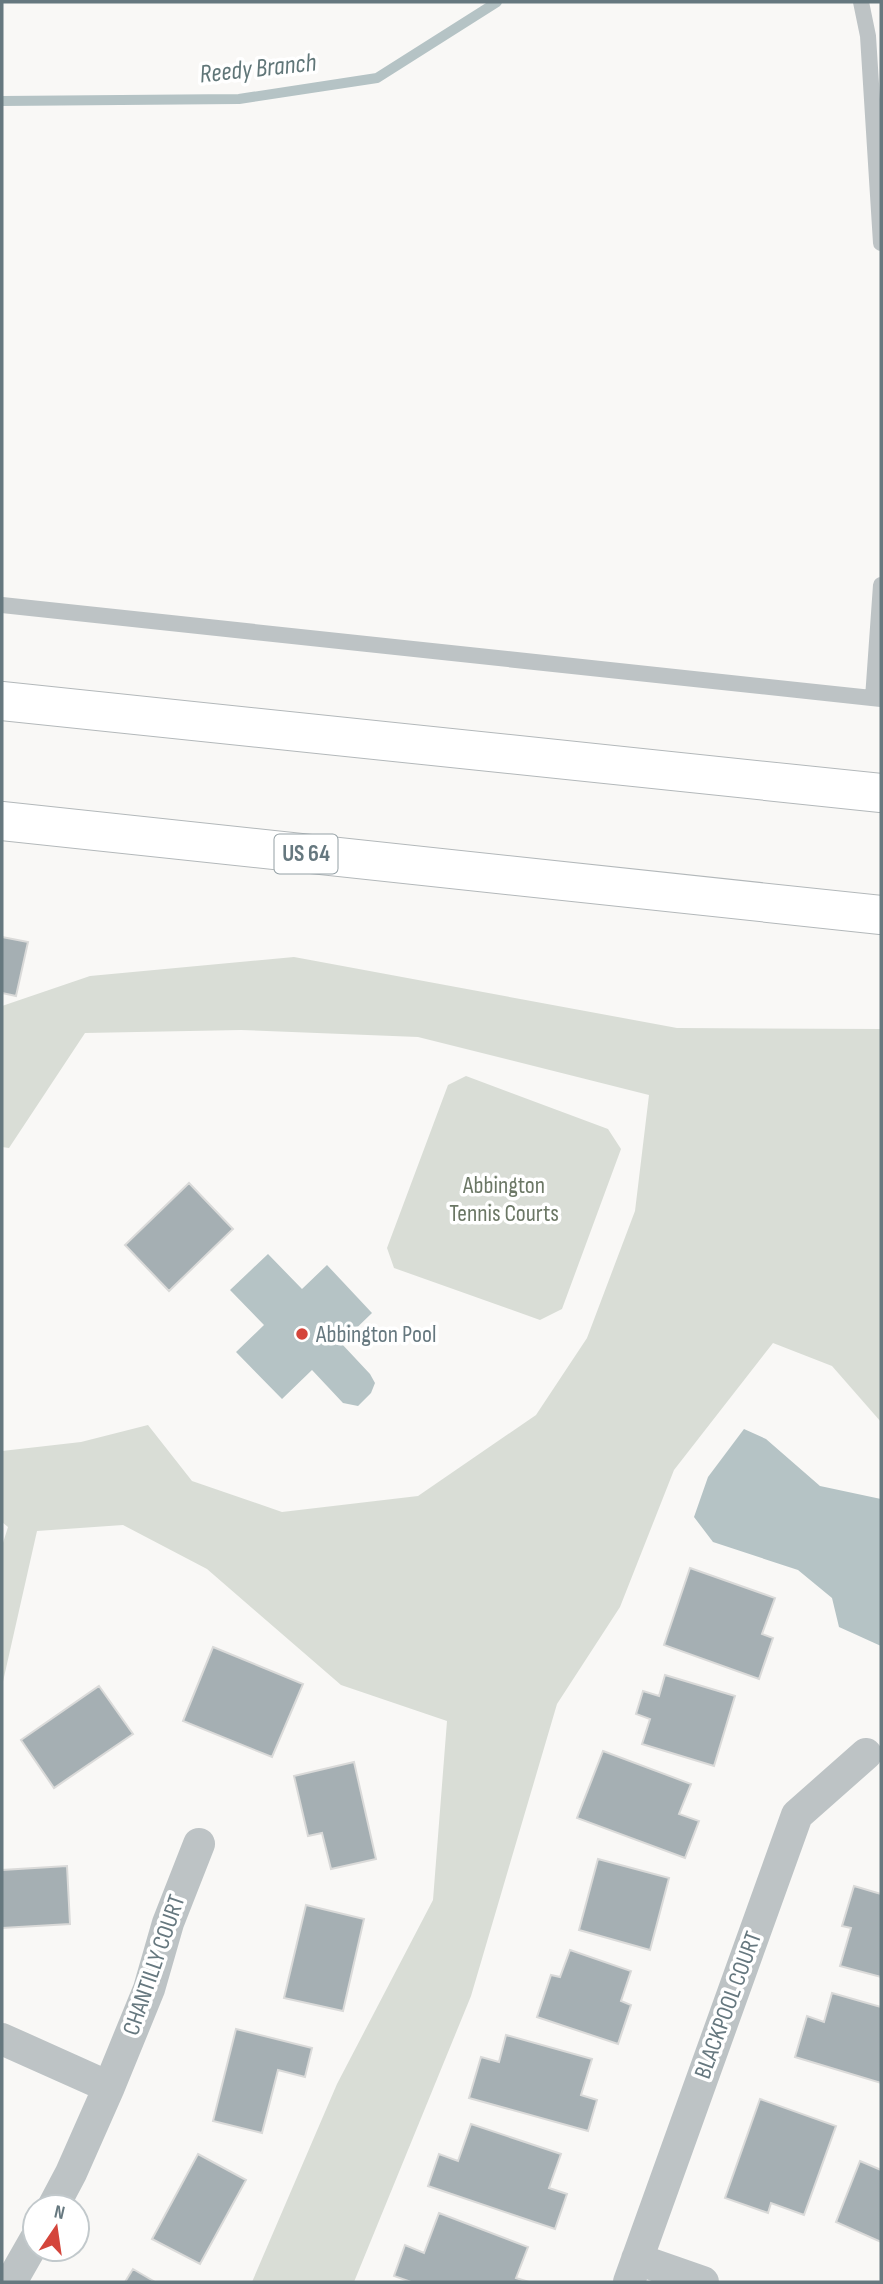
<svg xmlns="http://www.w3.org/2000/svg" width="883" height="2284" font-family="'Sofia Sans Condensed',sans-serif">
<style>
.green{fill:#d9ddd6}
.water{fill:#b5c3c5}
.lines{fill:none;stroke-linecap:round;stroke-linejoin:round}
.stream{stroke:#b5c3c5;stroke-width:10}
.building{fill:#a5afb3;stroke:#dadad9;stroke-width:2}
.highway-casing{stroke:#b3b8ba;stroke-width:40}
.lane{stroke:#bdc3c5;stroke-width:16}
.street{stroke:#bdc3c5;stroke-width:32}
.highway{stroke:#fff;stroke-width:38}
.poi-dot{fill:#d4453b;stroke:#fff;stroke-width:2.5}
.labels{text-anchor:middle;dominant-baseline:central;stroke-width:7;stroke-linejoin:round;paint-order:stroke}
.shield{fill:#fff;stroke:#94a0a5;stroke-width:2}
.shield-label{font-size:23px;font-weight:bold;fill:#66787f}
.park-label{font-size:24px;fill:#6b7765;stroke:#fff}
.poi-label{font-size:24px;fill:#66787f;stroke:#fff;text-anchor:start}
.street-label{font-size:24px;fill:#66787f;stroke:#fff}
.water-label{font-size:26px;font-style:italic;fill:#607678;stroke:#fff}
</style>
<rect width="100%" height="100%" fill="#f9f8f6"/>
<path class="green" d="M 294,957 L 677,1028 L 881,1029 L 881,1422 L 832,1366 L 773,1343 L 674,1470 L 620,1607 L 557,1704 L 471,1996 L 354,2282 L 252,2282 L 337,2084 L 433,1900 L 447,1721 L 341,1685 L 207,1569 L 123,1525 L 37,1531 L 2,1686 L 2,1546 L 8,1527 L 2,1522 L 2,1451 L 81,1442 L 148,1425 L 192,1481 L 282,1512 L 418,1496 L 536,1415 L 587,1338 L 635,1211 L 649,1095 L 418,1037 L 241,1030 L 85,1033 L 9,1148 L 2,1147 L 2,1006 L 90,976 Z
M 466,1076 L 608,1129 L 621,1149 L 562,1309 L 540,1320 L 394,1268 L 387,1248 L 448,1085 Z"/>
<path class="water" d="M 268,1254 L 302,1289 L 327,1265 L 372,1313 L 341,1343 L 370,1374 L 375,1383 L 371,1393 L 358,1406 L 343,1403 L 312,1370 L 282,1399 L 236,1352 L 264,1325 L 230,1290 Z
M 744,1429 L 766,1439 L 820,1486 L 881,1499 L 881,1646 L 839,1627 L 832,1598 L 798,1570 L 713,1542 L 694,1517 L 708,1477 Z"/>
<g class="lines">
<path class="stream" d="M 2,101 L 239,99 L 377,78 L 497,2"/>
</g>
<path class="building" d="M 2,937 L 28,942 L 16,996 L 2,993 Z
M 189,1183 L 233,1229 L 169,1291 L 125,1245 Z
M 690,1568 L 775,1598 L 762,1634 L 773,1638 L 759,1679 L 664,1645 Z
M 213,1647 L 303,1684 L 272,1757 L 183,1721 Z
M 665,1675 L 735,1696 L 714,1766 L 642,1744 L 650,1719 L 636,1714 L 643,1691 L 659,1696 Z
M 99,1686 L 133,1734 L 54,1788 L 21,1740 Z
M 603,1751 L 691,1784 L 679,1814 L 699,1821 L 685,1858 L 577,1818 Z
M 354,1762 L 376,1859 L 331,1869 L 322,1833 L 308,1836 L 294,1776 Z
M 598,1859 L 669,1878 L 650,1950 L 579,1930 Z
M 67,1866 L 70,1924 L 2,1928 L 2,1870 Z
M 854,1886 L 881,1894 L 881,1977 L 840,1966 L 851,1928 L 842,1926 Z
M 306,1905 L 364,1919 L 343,2011 L 284,1998 Z
M 570,1950 L 631,1971 L 621,2001 L 631,2005 L 618,2044 L 537,2017 L 551,1975 L 560,1977 Z
M 832,1993 L 881,2007 L 881,2083 L 795,2057 L 807,2016 L 824,2022 Z
M 236,2029 L 312,2048 L 305,2077 L 278,2070 L 262,2133 L 213,2121 Z
M 506,2035 L 592,2059 L 581,2095 L 597,2100 L 588,2131 L 469,2098 L 481,2057 L 499,2062 Z
M 760,2099 L 836,2126 L 804,2215 L 771,2203 L 768,2213 L 725,2198 Z
M 471,2124 L 561,2154 L 549,2188 L 567,2194 L 555,2229 L 428,2186 L 439,2154 L 458,2161 Z
M 198,2154 L 246,2180 L 200,2264 L 152,2239 Z
M 860,2161 L 881,2170 L 881,2242 L 836,2222 Z
M 439,2213 L 528,2247 L 516,2278 L 529,2282 L 411,2282 L 394,2276 L 405,2245 L 424,2253 Z
M 133,2269 L 155,2282 L 125,2282 Z"/>
<g class="lines">
<g class="highway-casing">
<path id="highway" d="M 2,701 L 881,793
M 2,821 L 881,915"/>
</g>
<path class="lane" d="M 861,2 L 868,36 L 881,243
M 2,605 L 881,699
M 873,698 L 881,585"/>
<path class="street" d="M 2,2039 L 109,2087
M 53,2207 L 71,2173 L 109,2087 L 149,1989 L 168,1923 L 199,1844
M 637,2259 L 703,2282
M 11,2282 L 35,2240
M 629,2282 L 797,1815 L 866,1754"/>
<use href="#highway" class="highway"/>
</g>
<circle class="poi-dot" cx="302" cy="1334" r="7"/>
<g class="labels">
<rect class="shield" x="274.5" y="834.5" width="63" height="39" rx="5"/>
<g class="shield-label">
<text x="306" y="854">US 64</text>
</g>
<g class="park-label">
<text x="504" y="1185">Abbington<tspan x="504" dy="28">Tennis Courts</tspan></text>
</g>
<g class="poi-label">
<text x="316" y="1334">Abbington Pool</text>
</g>
<g class="street-label">
<text transform="translate(154 1965) rotate(-71)">CHANTILLY COURT</text>
<text transform="translate(728 2005) rotate(-70)">BLACKPOOL COURT</text>
</g>
<g class="water-label">
<text transform="translate(258 69) rotate(-6)">Reedy Branch</text>
</g>
</g>
<rect width="883" height="2284" fill="none" stroke="#66787f" stroke-width="7"/>
<g transform="translate(56 2228) rotate(13)"><circle r="33" fill="#ffffff" stroke="#c2c9cc" stroke-width="2"/>
<path d="M0-5L12 26L0 18L-12 26Z" fill="#d4453b"/>
<text y="-10" font-size="19" font-weight="bold" text-anchor="middle" fill="#66787f">N</text>
</g>
</svg>
